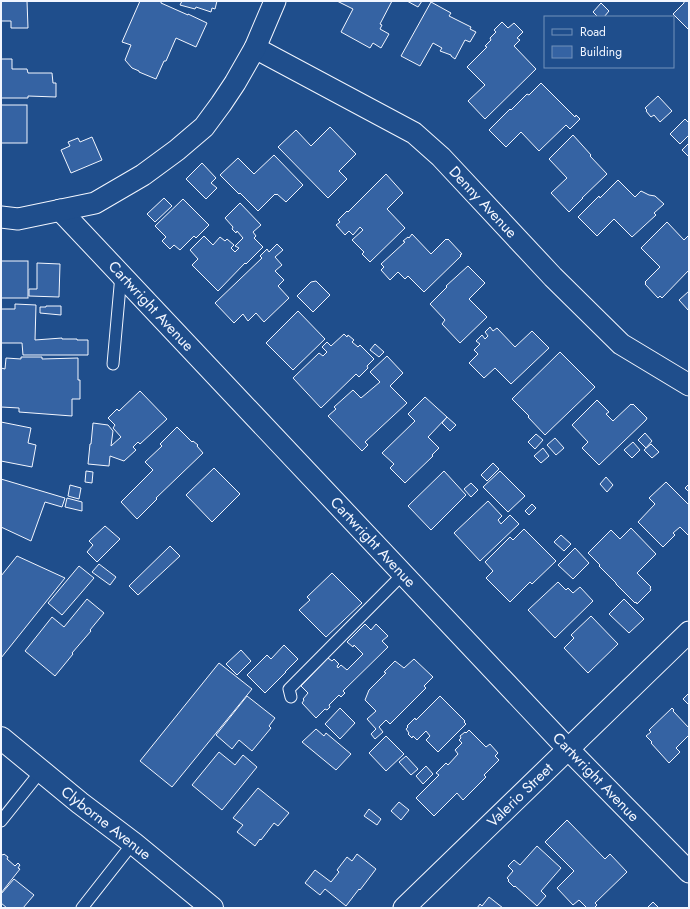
<svg xmlns="http://www.w3.org/2000/svg" width="690" height="909" viewBox="0 0 690 909" font-family="Jost,sans-serif">
<style>
.building{fill:#3563a3;stroke:#f2f6ff}
.lines{fill:none;stroke-linecap:round;stroke-linejoin:round}
.lane-casing{stroke:#f2f6ff;stroke-width:13}
.street-casing{stroke:#f2f6ff;stroke-width:23}
.primary-casing{stroke:#f2f6ff;stroke-width:24}
.lane{stroke:#1f4e8c;stroke-width:11}
.street{stroke:#1f4e8c;stroke-width:21}
.primary{stroke:#1f4e8c;stroke-width:22}
.labels{text-anchor:middle;dominant-baseline:central;stroke-width:3;stroke-linejoin:round;paint-order:stroke}
.street-label{font-size:15px;fill:#f2f6ff;stroke:#1f4e8c}
</style>
<rect width="100%" height="100%" fill="#1f4e8c"/>
<g class="building">
<polygon points="1,1 27,1 28,28 11,28 11,21 1,21"/>
<polygon points="140,1 161,1 161,3 188,15 188,14 207,23 196,47 176,38 166,61 164,61 156,79 139,72 139,71 132,68 125,60 131,45 122,42"/>
<polygon points="182,1 217,1 215,9 212,8 211,12 196,7 195,9 180,5"/>
<polygon points="337,1 392,1 380,24 382,25 380,29 389,34 381,48 373,43 370,48 341,32 353,9"/>
<polygon points="407,1 422,1 418,7"/>
<polygon points="685,1 689,1 689,30 673,14 684,3 684,2"/>
<polygon points="431,2 451,13 449,16 471,27 470,29 476,32 470,42 465,40 455,59 451,56 451,55 440,51 442,48 433,43 420,66 401,56"/>
<polygon points="601,3 609,11 604,17 598,17 593,12"/>
<polygon points="502,22 508,28 514,23 523,32 517,38 520,40 514,46 536,69 485,119 468,101 485,85 467,67 487,47 485,46 491,40 490,38 496,32 494,30"/>
<polygon points="1,59 12,59 12,69 27,69 28,73 52,73 53,83 56,83 56,97 28,96 28,98 1,98"/>
<polygon points="541,83 575,117 576,115 580,119 570,129 566,125 539,151 521,132 506,147 489,130 510,109 511,110 527,94 529,95"/>
<polygon points="658,96 672,111 660,122 654,115 651,117 646,111 647,110 645,108"/>
<rect x="1" y="105" width="26" height="38"/>
<polygon points="685,119 689,123 689,135 680,144 670,134"/>
<polygon points="330,127 356,154 339,171 347,179 328,198 278,147 296,130 311,146"/>
<polygon points="573,135 591,155 590,156 607,174 582,198 583,198 569,212 551,193 567,178 549,159"/>
<polygon points="92,137 102,160 71,173 61,150 70,146 68,142 78,138 80,142"/>
<polygon points="689,143 689,157 682,150"/>
<polygon points="274,155 303,185 286,202 277,194 276,195 275,194 258,211 240,193 239,194 220,175 238,158 254,174"/>
<polygon points="202,163 216,178 211,183 217,188 206,199 186,179"/>
<polygon points="386,174 403,193 387,209 405,228 370,262 362,254 364,252 352,240 363,230 360,227 353,235 349,231 345,235 336,225 340,222 338,220 347,211 348,212"/>
<polygon points="618,180 635,197 641,191 649,195 655,196 664,204 654,213 656,215 632,237 614,219 597,236 578,217 599,196 600,198"/>
<polygon points="164,198 172,206 155,222 147,214"/>
<polygon points="183,199 209,225 196,238 194,236 180,250 174,245 170,249 162,241 166,237 155,226"/>
<polygon points="240,203 261,225 253,232 256,236 254,238 263,247 246,264 245,263 218,291 192,265 198,259 190,250 204,236 213,245 220,237 225,241 227,239 234,245 231,248 235,252 239,248 235,246 243,238 237,231 236,233 232,229 233,227 225,218"/>
<polygon points="667,222 684,240 689,235 689,270 662,298 660,296 658,298 645,284 646,283 645,282 660,267 641,248"/>
<polygon points="412,234 431,254 446,239 447,240 448,239 462,254 460,255 461,256 424,292 408,276 405,279 398,272 390,280 381,270 384,267 381,264 405,242 403,241 408,237 409,238"/>
<polygon points="277,244 283,250 275,257 282,265 275,271 284,280 278,286 289,298 264,322 256,313 248,321 243,314 234,323 215,303 262,258 260,256 267,249 269,252"/>
<rect x="1" y="261" width="27" height="37"/>
<polygon points="37,263 60,264 59,297 29,296 29,289 37,289"/>
<polygon points="468,266 485,283 469,299 487,317 460,343 442,324 445,320 430,304 447,287 446,286"/>
<polygon points="316,281 330,295 313,312 297,296 311,282"/>
<polygon points="689,291 689,311 679,300"/>
<polygon points="15,304 36,305 35,340 62,338 62,339 77,339 77,340 88,340 88,355 23,355 22,343 1,343 1,309 15,309"/>
<polygon points="46,306 61,306 61,315 40,313 40,307 46,307"/>
<polygon points="298,311 325,339 293,370 266,343"/>
<polygon points="490,327 493,331 497,328 515,347 532,331 549,348 511,384 495,368 484,378 469,363 478,354 474,350 480,344 476,341 482,335 485,339 488,336 485,332"/>
<polygon points="344,334 347,337 348,335 354,340 352,342 358,347 360,345 374,359 367,366 368,368 359,377 356,374 321,408 293,378 319,353 323,356 327,352 322,347 327,342 331,346"/>
<polygon points="375,344 384,352 379,357 370,350"/>
<polygon points="560,352 595,387 545,435 528,417 529,416 512,399"/>
<polygon points="387,356 403,373 390,386 407,403 365,442 368,445 362,451 328,416 336,409 334,407 353,390 361,398 380,382 370,372"/>
<polygon points="21,357 42,357 42,359 78,358 78,380 80,380 80,399 72,399 72,416 19,412 19,408 1,407 1,368 5,369 6,358 21,359"/>
<polygon points="140,391 167,419 140,444 138,442 133,447 136,450 124,461 110,456 109,466 88,464 90,444 91,444 93,423 108,425 113,431 111,446 121,437 113,428 115,425 108,418 117,409 119,411"/>
<polygon points="425,397 447,417 428,437 439,448 432,455 433,456 405,483 390,468 394,464 382,453 415,421 408,414"/>
<polygon points="597,400 609,412 606,414 613,421 631,404 632,405 633,404 647,418 646,420 599,465 582,448 588,442 572,425"/>
<polygon points="447,417 456,425 450,431 442,423"/>
<polygon points="1,422 31,428 28,443 36,445 32,467 1,461"/>
<polygon points="177,427 192,442 193,441 198,445 197,446 203,453 156,498 157,499 137,519 121,502 153,470 145,462 162,446 160,444"/>
<polygon points="645,433 652,441 646,448 638,440"/>
<polygon points="536,434 543,440 535,449 528,442"/>
<polygon points="555,438 564,448 556,455 547,445"/>
<polygon points="633,442 640,450 632,458 624,450"/>
<polygon points="651,444 659,452 652,458 644,450"/>
<polygon points="543,448 549,456 541,463 534,456"/>
<polygon points="493,463 499,469 487,481 481,475"/>
<polygon points="214,468 240,494 212,522 186,495"/>
<polygon points="86,471 93,472 92,483 85,482"/>
<polygon points="444,471 466,495 431,530 408,506"/>
<polygon points="500,471 525,496 508,512 483,487"/>
<polygon points="606,477 613,485 607,492 600,484"/>
<polygon points="1,479 65,498 62,507 45,502 31,541 1,527"/>
<polygon points="666,482 689,505 689,536 680,527 673,533 675,535 663,547 638,522 655,504 649,498"/>
<polygon points="471,483 478,490 471,497 464,489"/>
<polygon points="689,484 689,492 685,488"/>
<polygon points="70,485 81,488 79,499 68,496"/>
<polygon points="67,498 82,502 82,511 65,507"/>
<polygon points="488,501 502,516 498,520 501,524 510,515 519,524 480,561 454,533"/>
<polygon points="532,504 536,508 529,515 525,511"/>
<polygon points="105,526 120,539 97,562 87,552 93,545 89,541"/>
<polygon points="631,528 656,554 637,573 651,587 650,588 651,590 637,604 636,602 635,603 616,584 616,583 599,566 600,565 588,553 611,530 620,539"/>
<polygon points="524,529 556,561 532,584 530,582 510,602 486,578 493,571 485,562 510,537 513,540"/>
<polygon points="561,535 571,544 564,551 554,542"/>
<polygon points="170,546 180,556 138,595 129,586"/>
<polygon points="575,548 589,563 573,579 558,565"/>
<polygon points="17,556 65,578 1,658 1,576"/>
<polygon points="99,564 116,577 110,585 92,572"/>
<polygon points="79,566 94,578 62,615 48,603"/>
<polygon points="332,573 362,603 326,637 299,610 310,600 307,597"/>
<polygon points="558,582 566,590 568,588 573,593 580,587 593,601 555,638 528,610"/>
<polygon points="87,599 104,613 90,630 91,631 72,653 73,654 55,676 25,651 52,617 64,627"/>
<polygon points="624,599 644,619 629,633 609,614"/>
<polygon points="591,616 618,644 588,673 564,648 574,638 571,635"/>
<polygon points="365,624 371,630 376,624 388,636 382,641 388,647 343,691 345,693 341,697 339,695 329,705 330,707 327,710 325,709 316,718 302,703 304,700 303,699 308,693 301,686 328,658 332,661 334,659 339,664 337,666 338,668 341,665 347,670 363,654 354,645 353,647 347,642"/>
<polygon points="284,645 298,659 285,672 286,672 265,693 247,675 267,655 271,659"/>
<polygon points="241,650 251,661 237,675 226,664"/>
<polygon points="414,659 433,677 424,686 426,688 390,724 386,720 379,727 383,732 375,739 371,734 376,729 367,719 376,711 365,700 369,690 386,673 384,672 395,661 404,668"/>
<polygon points="219,663 252,689 172,787 140,761"/>
<polygon points="689,693 689,705 683,699"/>
<polygon points="247,696 275,718 269,726 271,728 252,751 239,740 232,749 216,735"/>
<polygon points="440,696 465,721 464,722 466,724 438,752 426,740 430,736 426,731 417,740 413,736 412,738 408,734 409,733 406,729 408,727 407,726 415,718 416,720"/>
<polygon points="340,708 355,723 340,739 325,724"/>
<polygon points="672,708 674,710 673,711 689,728 689,735 676,748 680,752 669,763 651,743 652,742 646,736 651,732 649,730"/>
<polygon points="316,729 324,736 326,733 351,754 336,770 302,742"/>
<polygon points="469,730 486,747 490,744 498,753 495,756 499,760 484,775 486,777 463,800 457,793 434,816 416,798 439,775 436,773 446,763 448,765 458,754 455,750 462,743 459,740 461,738 460,736 465,732 466,733"/>
<polygon points="386,736 404,754 386,771 369,753"/>
<polygon points="219,752 235,765 243,755 257,767 222,810 192,785"/>
<polygon points="406,756 418,769 411,775 399,762"/>
<polygon points="426,766 433,774 423,784 416,776"/>
<polygon points="258,788 289,813 278,826 274,823 261,840 260,839 255,846 237,832 243,825 233,818"/>
<polygon points="399,802 409,810 401,820 391,811"/>
<polygon points="369,809 381,819 377,825 364,816"/>
<polygon points="567,820 605,859 610,854 627,872 595,903 597,905 594,908 587,908 579,900 573,905 557,888 574,871 545,842"/>
<polygon points="537,846 561,868 541,891 546,896 537,906 515,886 514,887 508,881 509,880 507,878 513,871 508,866 514,860 520,865"/>
<polygon points="1,854 3,855 4,854 8,857 7,859 15,866 18,863 20,865 18,868 20,869 1,893"/>
<polygon points="357,854 376,869 360,890 359,889 346,906 325,889 320,895 305,883 315,870 331,882 339,872 337,870 347,857 352,861"/>
<polygon points="14,879 34,895 23,908 7,908 1,903 1,894"/>
<polygon points="489,897 503,908 477,908 480,904 482,906"/>
<polygon points="653,902 659,908 647,908"/>
</g>
<g class="lines">
<g class="lane-casing">
<g id="lane">
<polyline points="113,364 121,275"/>
<polyline points="291,697 289,689 403,574"/>
<polyline points="1,821 41,771"/>
<polyline points="82,908 133,843"/>
</g>
</g>
<g class="street-casing">
<g id="street">
<polyline points="255,48 414,133 441,157 553,277 621,344 689,385"/>
<polyline points="60,210 568,749 689,872"/>
<polyline points="1,217 18,219 95,203 143,175 177,150 204,127 221,104 235,83 255,48 275,1"/>
<polyline points="404,908 689,632"/>
</g>
</g>
<g class="primary-casing">
<polyline id="primary" points="1,738 80,803 133,843 212,908"/>
</g>
<use href="#lane" class="lane"/>
<use href="#street" class="street"/>
<use href="#primary" class="primary"/>
</g>
<g class="labels">
<g class="street-label">
<text transform="translate(483 202) rotate(47)">Denny Avenue</text>
<text transform="translate(151 306) rotate(47)">Cartwright Avenue</text>
<text transform="translate(373 542) rotate(47)">Cartwright Avenue</text>
<text transform="translate(596 777) rotate(46)">Cartwright Avenue</text>
<text transform="translate(520 795) rotate(-44)">Valerio Street</text>
<text transform="translate(106 823) rotate(38)">Clyborne Avenue</text>
</g>
</g>
<rect width="690" height="909" fill="none" stroke="#f2f6ff" stroke-width="4"/>
<rect x="544" y="16" width="130" height="52" fill="#1f4e8c" stroke="#7391ba"/>
<rect x="552" y="29" width="20" height="6" fill="#1f4e8c" stroke="#7391ba"/>
<text x="580" y="36" font-size="12" fill="#f2f6ff">Road</text>
<rect x="552" y="46" width="20" height="12" fill="#3563a3" stroke="#7391ba"/>
<text x="580" y="56" font-size="12" fill="#f2f6ff">Building</text>
</svg>
